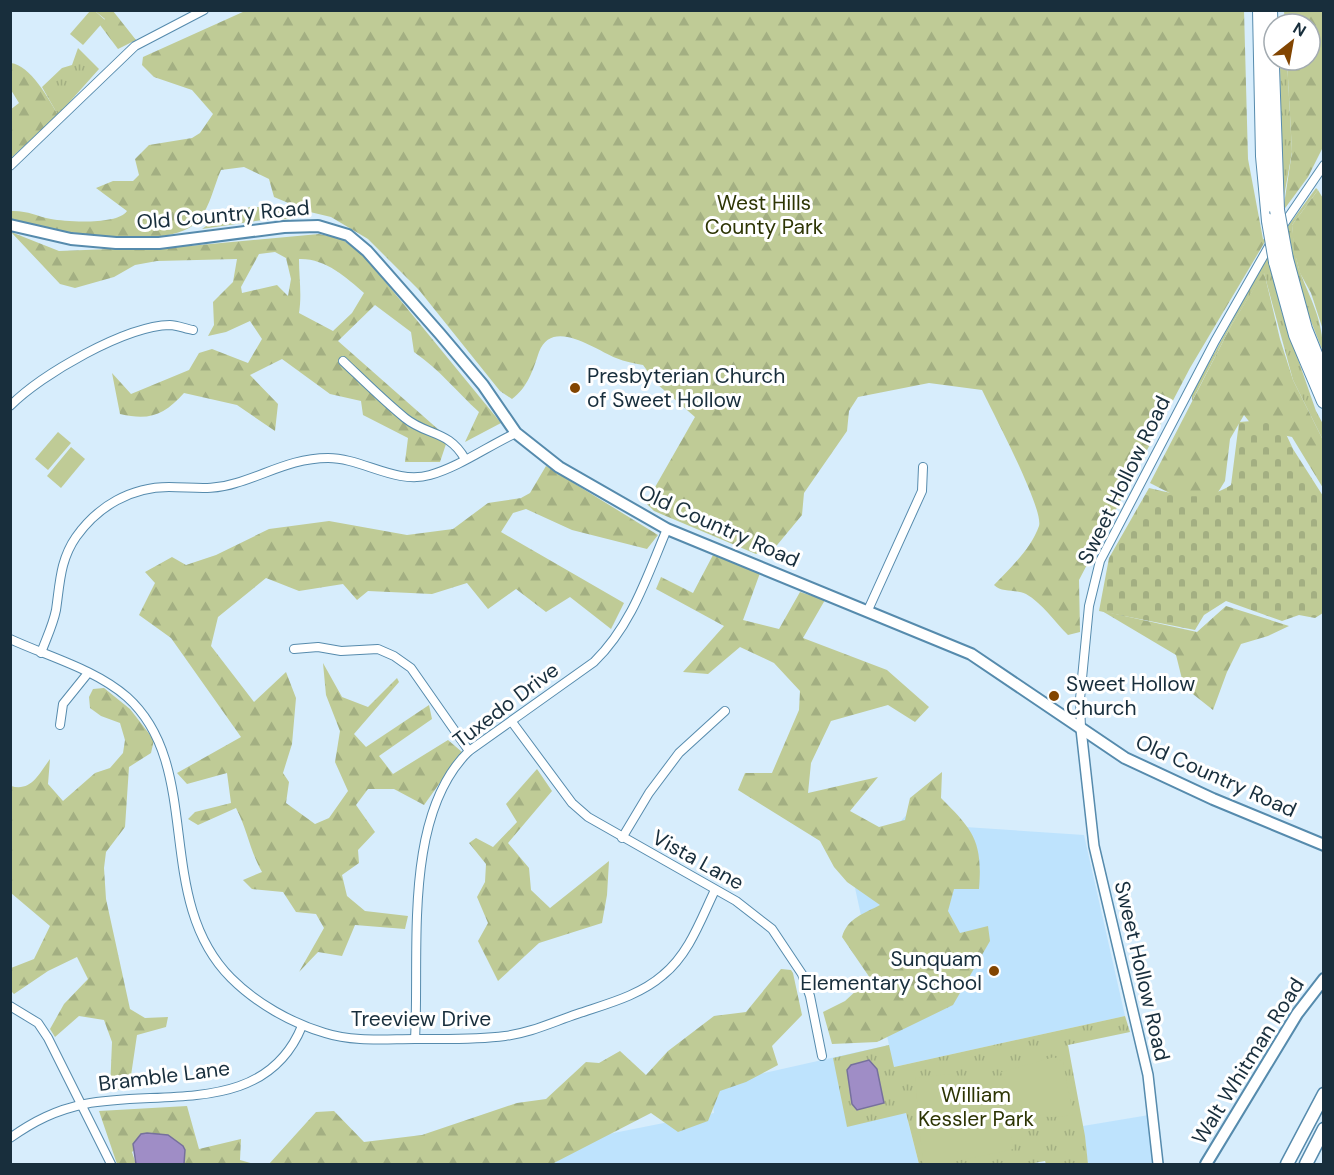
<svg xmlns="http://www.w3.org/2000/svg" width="1334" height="1175" viewBox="0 0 1334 1175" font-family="'DM Sans',sans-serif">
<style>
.built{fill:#bee3fd}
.grass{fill:url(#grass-tufts)}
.forest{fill:url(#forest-firs);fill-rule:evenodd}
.cemetery{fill:url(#cemetery-stones)}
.garden{fill:#bfcb96}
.water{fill:#9f8dc6;stroke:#76709d;stroke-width:1.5}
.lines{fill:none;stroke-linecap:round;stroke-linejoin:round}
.minor-casing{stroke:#568bad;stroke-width:10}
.tertiary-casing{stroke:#568bad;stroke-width:12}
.secondary-casing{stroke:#568bad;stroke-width:14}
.primary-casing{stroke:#568bad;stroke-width:15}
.motorway-casing{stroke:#568bad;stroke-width:16}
.minor{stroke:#fff;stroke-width:8}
.tertiary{stroke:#fff;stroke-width:9}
.secondary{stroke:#fff;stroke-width:10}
.primary{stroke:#fff;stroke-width:12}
.motorway{stroke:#fff;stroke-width:14}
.motorway-bridge-casing{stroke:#568bad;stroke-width:16;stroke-linecap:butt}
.motorway-bridge{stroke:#fff;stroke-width:14}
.poi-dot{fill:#824501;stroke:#fff;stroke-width:2}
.labels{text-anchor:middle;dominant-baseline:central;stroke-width:6;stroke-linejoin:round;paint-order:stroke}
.park-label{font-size:21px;fill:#2d3504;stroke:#fff}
.street-label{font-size:21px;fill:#182e3c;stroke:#fff}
.poi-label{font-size:21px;fill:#182e3c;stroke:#fff;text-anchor:start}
</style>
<defs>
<pattern id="grass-tufts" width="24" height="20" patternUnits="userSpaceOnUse" patternTransform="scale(1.5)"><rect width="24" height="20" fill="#bfcb96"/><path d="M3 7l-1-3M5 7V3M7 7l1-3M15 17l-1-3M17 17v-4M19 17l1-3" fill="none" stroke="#a3af82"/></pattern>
<pattern id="forest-firs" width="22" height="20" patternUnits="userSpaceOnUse" patternTransform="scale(1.5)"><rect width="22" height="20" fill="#bfcb96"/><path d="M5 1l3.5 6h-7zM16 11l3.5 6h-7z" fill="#a3af82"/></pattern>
<pattern id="cemetery-stones" width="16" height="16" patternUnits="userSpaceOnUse" patternTransform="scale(1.5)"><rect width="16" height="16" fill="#bfcb96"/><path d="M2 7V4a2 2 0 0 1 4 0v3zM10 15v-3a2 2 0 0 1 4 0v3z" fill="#a3af82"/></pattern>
</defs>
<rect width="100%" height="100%" fill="#d7edfc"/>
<g class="built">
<polygon points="911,810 920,824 1084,835 1125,1016 894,1067 919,1164 458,1164 714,1113 710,1085 889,1045 852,874"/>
<polygon points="1149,1115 1154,1164 1088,1164 1083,1126"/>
</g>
<g class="grass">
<polygon points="78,48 99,69 58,115 42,87 62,68 72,65"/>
<polygon points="1280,60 1287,60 1292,152 1282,208"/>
<path d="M1316,188l2,2 -26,35c2,16 3,32 8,47 11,29 23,47 23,80l-18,-46 -19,-77z"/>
<polygon points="1268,255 1282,313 1316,411 1323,424 1323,440 1293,380 1264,273 1232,324 1192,401 1192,394"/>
<polygon points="1125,1016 1130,1032 1068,1045 1085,1136 1088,1164 1046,1164 1045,1161 1029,1164 919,1164 906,1113 847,1127 833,1058 889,1045 894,1067"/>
</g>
<g class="forest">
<path d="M1244,10l4,149 15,80 3,1 -76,128 -111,212 1,52 -12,3c-13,-13 -26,-32 -42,-41 -10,-5 -24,-1 -32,-9 16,-17 37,-36 45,-59 5,-17 -47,-115 -57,-136l-53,-7 -71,14 -9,14 -2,20 -43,62 -2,22 -29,35 -17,4 -102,-43 -8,-8 49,-86 -38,-33 -14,-19c-9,-2 -18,-3 -27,-7 -20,-8 -64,-41 -77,-6 -6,18 -11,35 -27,47l-12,-8 -81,-101 -51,-51 -37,-22 -21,-5 -36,-15 -5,-18 -25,-12 -23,3c-8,18 -11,39 -25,53 -34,30 -143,6 -185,-1l-1,-11c17,-1 26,5 41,8 16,3 67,6 76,-8l-31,-23 17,-7h20l6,-6 -4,-16 14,-14 43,-7 8,-5 13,-19 -21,-24 -38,-13 -12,-12 1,-8 102,-46z"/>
<polygon points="95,11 113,11 136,40 118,49 100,25 105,19"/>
<polygon points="1284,11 1323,11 1322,149 1308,177 1283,211 1292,152 1287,60 1310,60 1310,24 1285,24"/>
<path d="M11,63c19,2 38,36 47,52l-47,43 -1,-48 9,-7 -8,-13z"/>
<polygon points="1318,190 1324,200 1323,330 1311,293 1300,273 1294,250 1292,225"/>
<polygon points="250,207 274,207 296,216 293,219 262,220 202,229 220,216"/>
<path d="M11,232l48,19 130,-5 130,-12 23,5 23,18 136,166 -36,19 14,-30c-23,-21 -39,-42 -65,-60l-3,-20 -36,-27 -37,36 110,97 -8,24h-35l3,-24 -45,-23 -2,-14 -31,-7 -48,-35 -32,16 28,29 -3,27 -38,-26 -53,-12c-20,22 -34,28 -64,21l-8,-41 19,21 58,-24 10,-17 13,-4 36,14 14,-24 -12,-18 -24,11 -18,4 6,-11 -1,-23 20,-20 4,-23 -80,2 -22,4 -21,12 -39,11 -15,-4zM275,252l11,6 5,21 -3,17 -11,-11 -35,8 -1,-6 18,-33zM299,259c26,-1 47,18 65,34l-12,20 -19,18 -34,-18c3,-18 0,-35 0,-54z"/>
<polygon points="1264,272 1280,339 1293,380 1323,440 1323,488 1292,437 1255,429 1244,415 1230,439 1225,481 1212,502 1189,503 1150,483 1232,324"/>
<path d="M546,466l112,69 -11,14 -75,-19 -46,-21 -13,4 -12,19 123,71 -13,26 -41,-32 -24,15 -30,-23 -28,20 -21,-26 -35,11 -64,-3 -11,9 -14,-16 -44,7 -33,-13 -48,39 -7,29 43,56 32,-30 10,26 -4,46 -9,29 6,9 -3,21 29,21 14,-6 19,-27 -13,-29 5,-31 -14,-36 -3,-32 19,34 26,10 29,-29 2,4 -45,52 12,13 63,-42 3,14 -53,37 14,18 55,-34 14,12 -38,53 -30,-16h-26l-12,16 19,27 -17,18 1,13 -17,12 5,21 18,15 43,5 -3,13 -50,-4 -13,31 -24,-4 -19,20 25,-44 -8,-14 -20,-2 -13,-20 -31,-3 -9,-9 19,-8c-12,-21 -15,-43 -26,-64l-38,17 -10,-6 7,-7 36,-9 -4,-30 -40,11 -10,-11 64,-36 -70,-99 -32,-23 16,-32 -10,-11 27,-15 14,8 30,-10 53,-26 60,-8 78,14 46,-6 35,-26 33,-5 9,-5z"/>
<path d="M713,555l47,18 -17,47 36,9 21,-37 25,8 -22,38 84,32 42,37 -14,15 -27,-17 -57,16 -20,42 -3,30 70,-16 -28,34 29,16 26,-7 5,-22 32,-26 -1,26c32,32 42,43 38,91h-25l-6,22 12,22 28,-7 2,15 -37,64 -76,37 -45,2 -9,-32 22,-11 25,-23 -28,-41c5,-19 23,-24 38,-32l-33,-23 -13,-15 -14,-26 -82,-51 7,-17h27l27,-63 1,-19 -26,-28 -34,-16 -32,27 -25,-2 41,-46 -68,-37 5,-12 32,16z"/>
<polygon points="1226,606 1289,626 1268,636 1241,644 1227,672 1213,710 1184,687 1176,655 1102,611 1197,632"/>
<path d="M104,688l26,21 24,31 -3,13 -22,14 -4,60 -19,25 -2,16 2,31 24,110 15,9 23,-1 -2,10 -29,8 -8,54 -19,1 2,-48 -8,-22 -25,-4 -24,21 -5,-8 14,-25 24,-25 -11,-22 -29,14 -34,23 -3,-3v-23l23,-9 16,-33 -39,-33v-107c20,6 28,-12 39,-27l-2,25 15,17 32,-28 15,-5 13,-15 2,-13 -5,-17 -19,-7 -11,-8 -1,-11 4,-8z"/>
<polygon points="537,769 552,791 508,843 529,868 531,890 550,908 609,861 607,895 602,923 539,943 498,981 478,941 488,923 477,897 485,882 486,864 469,843 476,838 493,847 517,822 506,804"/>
<polygon points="781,969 791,970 793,973 802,1015 772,1046 778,1065 746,1082 720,1091 708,1121 678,1132 651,1113 552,1164 269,1164 316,1112 334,1111 364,1142 422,1135 517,1103 546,1099 586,1062 599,1063 620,1051 646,1075 668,1051 714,1016 746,1012"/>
<path d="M187,1106l12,43 42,-10 -1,21 14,4h-70l1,-14c-25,-23 -28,-19 -53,2l4,12h-19l-18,-53z"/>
</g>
<path class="cemetery" d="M1279,419l14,30 30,47v117l-8,5 -16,-3 -17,6 -56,-20 -22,14 -9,15 -96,-19 10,-53 40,-70c32,7 52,16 82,-3l8,-63z"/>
<g class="garden">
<polygon points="90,11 95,11 105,20 83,45 70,34"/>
<polygon points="58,432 71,443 48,470 35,459"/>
<polygon points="71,447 85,459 61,488 47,476"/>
<path d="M1054,1057l9,5 10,53c-42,7 -58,-4 -72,-43z"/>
<polygon points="949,1074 985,1085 1005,1112 1014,1149 942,1164 923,1164 915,1078"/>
</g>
<g class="water">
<polygon points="869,1060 877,1069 884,1103 857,1110 852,1104 847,1070 851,1065"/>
<polygon points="147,1133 168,1135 183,1146 185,1150 184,1164 136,1164 133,1144 141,1134"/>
</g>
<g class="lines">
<g class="minor-casing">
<g id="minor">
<polyline points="10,166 135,46 204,10"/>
<polyline points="1281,228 1324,165"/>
<path d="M343,361c20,19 41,40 62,57 22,18 44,12 60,41"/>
<path d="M10,406c32,-32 115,-80 160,-81 7,0 16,4 23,5"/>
<polyline points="868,610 922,491 923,467"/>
<path d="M10,639c39,18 85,30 117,58 78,70 25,202 104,281 25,25 60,45 94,55 28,9 60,6 90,6 30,0 60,1 90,-3 25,-3 48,-14 72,-22 29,-10 62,-18 86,-39 26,-21 38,-56 52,-85"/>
<polyline points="294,649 318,647 341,651 378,649 394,656 411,668 469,751"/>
<path d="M41,653c5,-14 12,-28 15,-43 4,-27 4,-50 20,-73 22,-31 55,-50 93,-50 24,0 43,4 67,-4 31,-9 57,-25 92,-25 34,0 68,27 102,17 29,-8 58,-29 86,-42"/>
<polyline points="512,722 572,803 588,817 736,901 772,929 802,974 810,996 822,1056"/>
<polyline points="60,725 63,704 88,673"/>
<polyline points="1081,729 1080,699 1089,606 1100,561 1215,341 1272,241"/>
<polyline points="622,838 649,793 679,753 725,711"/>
<polyline points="10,1006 38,1023 48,1038 111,1164"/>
<path d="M415,1039c5,-87 -13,-223 54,-288l125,-89c38,-37 53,-86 73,-133"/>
<path d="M10,1138c24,-17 46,-28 75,-34 77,-15 180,13 217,-78"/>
</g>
</g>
<g class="tertiary-casing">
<polyline id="tertiary" points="1081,729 1094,846 1148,1075 1158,1164"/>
</g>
<g class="secondary-casing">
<g id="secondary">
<polyline points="10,225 71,239 116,243 159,243 284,227 318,226 348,235 367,251 440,334 483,385 516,433 559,467 667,529 971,654 1125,758 1213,799 1324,845"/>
<polyline points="1206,1164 1297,1014 1324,979"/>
</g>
</g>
<g class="primary-casing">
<g id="primary">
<polyline points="1287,1164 1324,1094"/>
<polyline points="1306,1164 1324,1129"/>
</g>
</g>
<g class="motorway-casing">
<g id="motorway">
<polyline points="1260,10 1263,156 1269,221"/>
<polyline points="1270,10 1277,210"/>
<polyline points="1286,259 1305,329 1324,376"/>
<polyline points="1276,262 1296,335 1324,401"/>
</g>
</g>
<use href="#minor" class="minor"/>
<use href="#tertiary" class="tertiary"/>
<use href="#secondary" class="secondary"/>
<use href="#primary" class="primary"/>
<use href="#motorway" class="motorway"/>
<g class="motorway-bridge-casing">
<g id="motorway-bridge">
<polyline points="1277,210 1286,259"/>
<polyline points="1269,221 1276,262"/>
</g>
</g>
<use href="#motorway-bridge" class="motorway-bridge"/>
</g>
<g class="poi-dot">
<circle cx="575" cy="388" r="6"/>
<circle cx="1054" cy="696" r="6"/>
<circle cx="994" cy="971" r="6"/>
</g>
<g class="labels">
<g class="park-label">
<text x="764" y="203">West Hills<tspan x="764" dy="24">County Park</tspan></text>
<text x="976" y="1095">William<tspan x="976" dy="24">Kessler Park</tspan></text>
</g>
<g class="street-label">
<text transform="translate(223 215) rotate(-5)">Old Country Road</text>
<text transform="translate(1124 480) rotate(-64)">Sweet Hollow Road</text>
<text transform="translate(719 526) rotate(24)">Old Country Road</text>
<text transform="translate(506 705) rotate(-37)">Tuxedo Drive</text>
<text transform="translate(1216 776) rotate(24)">Old Country Road</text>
<text transform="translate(698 860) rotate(29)">Vista Lane</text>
<text transform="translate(1142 971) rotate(77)">Sweet Hollow Road</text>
<text x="421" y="1019">Treeview Drive</text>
<text transform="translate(1248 1061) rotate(-58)">Walt Whitman Road</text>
<text transform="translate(164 1076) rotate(-7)">Bramble Lane</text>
</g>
<g class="poi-label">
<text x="587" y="376">Presbyterian Church<tspan x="587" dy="24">of Sweet Hollow</tspan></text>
<text x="1066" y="684">Sweet Hollow<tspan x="1066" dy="24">Church</tspan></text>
<text x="982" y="959" text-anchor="end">Sunquam<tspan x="982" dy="24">Elementary School</tspan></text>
</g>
</g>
<rect width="1334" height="1175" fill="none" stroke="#182e3c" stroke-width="24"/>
<g transform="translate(1292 42) rotate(31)"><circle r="28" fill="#ffffff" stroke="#a3abb1" stroke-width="1.5"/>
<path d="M0-4.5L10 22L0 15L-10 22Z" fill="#824501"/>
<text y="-9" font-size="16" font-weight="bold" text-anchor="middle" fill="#182e3c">N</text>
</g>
</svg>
